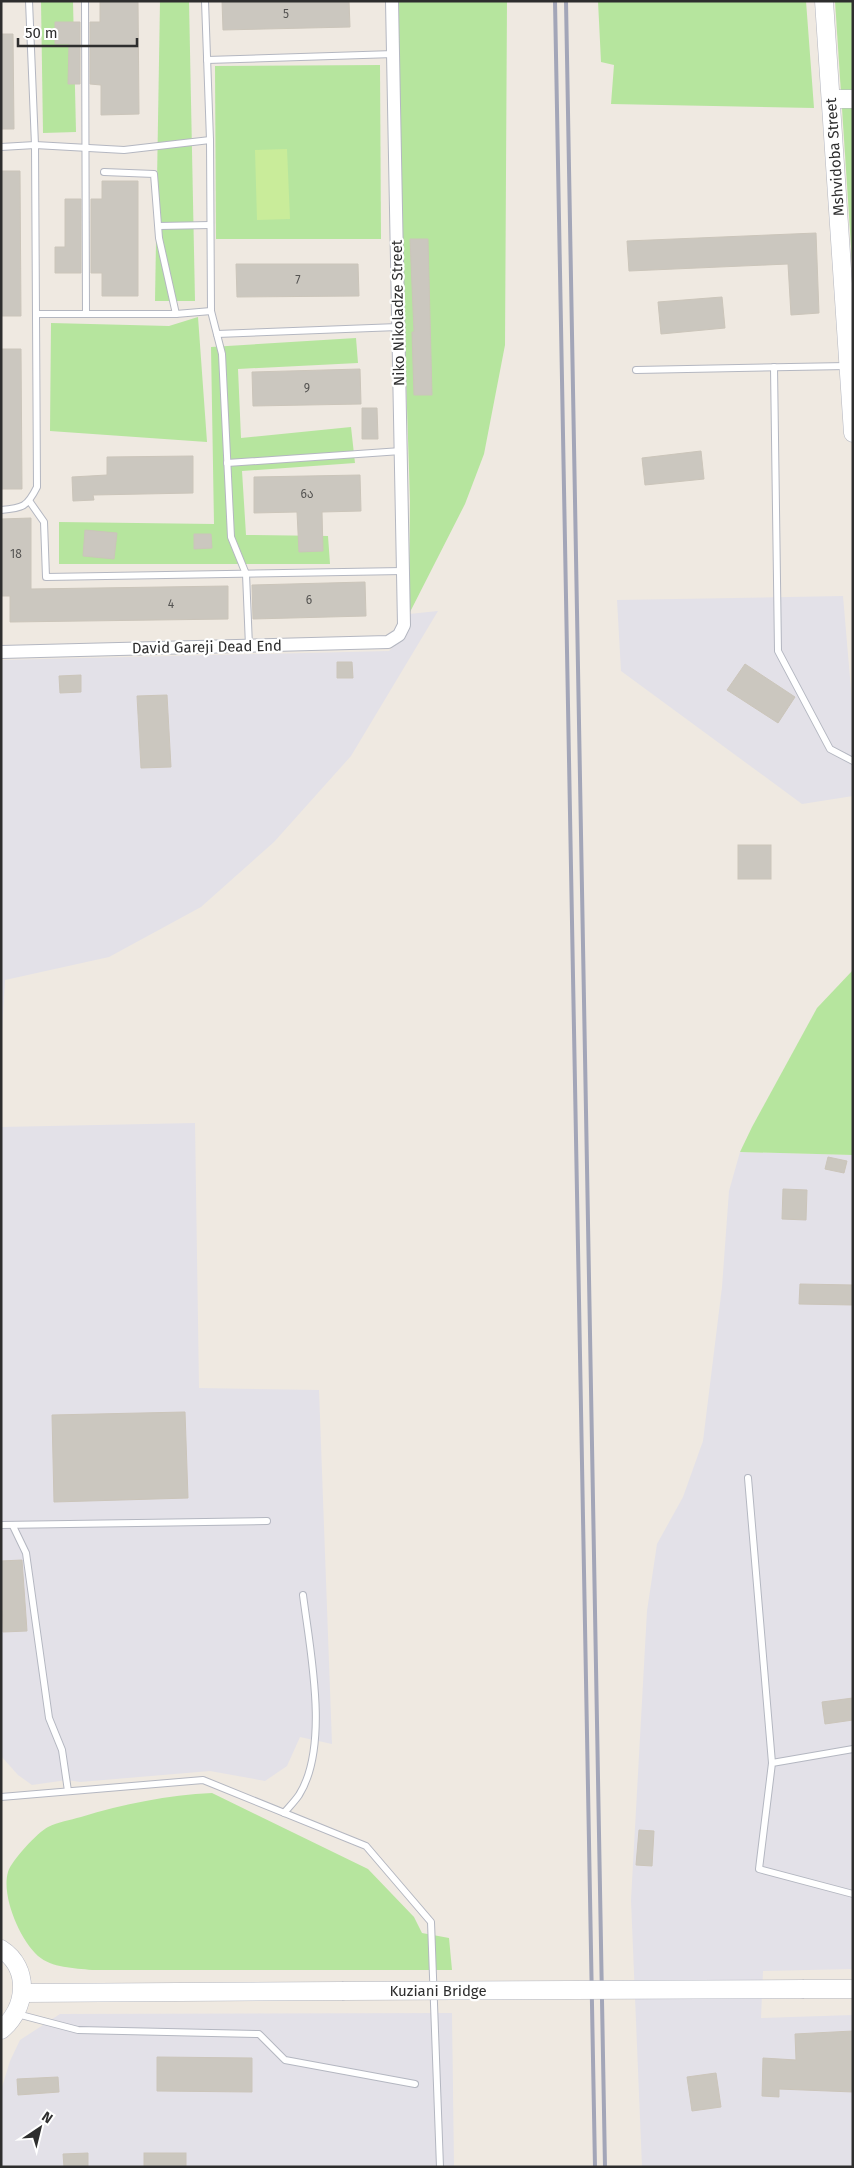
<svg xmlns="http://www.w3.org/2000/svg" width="854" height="2168" viewBox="0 0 854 2168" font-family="'Fira Sans','Noto Sans Georgian',sans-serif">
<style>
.industrial{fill:#e3e1e8}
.green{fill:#b6e59e}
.pitch{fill:#c9ec9a}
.building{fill:#cbc7bf;stroke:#cbc5ba}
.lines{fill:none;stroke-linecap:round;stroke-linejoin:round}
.lane-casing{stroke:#b4b7c1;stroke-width:8}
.street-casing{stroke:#b4b7c1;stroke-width:14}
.secondary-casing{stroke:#b4b7c1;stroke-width:19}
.lane{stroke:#fff;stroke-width:6}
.street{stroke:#fff;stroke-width:12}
.secondary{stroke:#fff;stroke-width:18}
.rail{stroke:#a3a6b8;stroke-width:4}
.secondary-bridge-casing{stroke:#b4b7c1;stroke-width:19;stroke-linecap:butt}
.secondary-bridge{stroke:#fff;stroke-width:18}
.labels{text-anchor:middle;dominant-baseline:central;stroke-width:4.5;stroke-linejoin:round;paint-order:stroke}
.number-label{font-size:12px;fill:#555452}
.street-label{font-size:15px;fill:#2e2e2e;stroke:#fff}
</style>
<rect width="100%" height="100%" fill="#efe9e1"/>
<g class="industrial">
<polygon points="843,596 853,713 853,796 802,804 621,671 617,600"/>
<polygon points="438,611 351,756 274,842 201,907 109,957 5,980 1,1048 1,660 389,651 408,632 409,614"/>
<polygon points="195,1123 199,1388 319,1390 332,1744 300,1737 287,1766 265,1781 210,1771 80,1782 67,1780 32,1785 18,1775 1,1756 1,1127"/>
<polygon points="740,1152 853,1155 853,1969 763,1971 761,2018 853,2015 853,2167 642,2167 631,1900 647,1611 657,1544 683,1497 703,1441 722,1287 729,1191"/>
<polygon points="452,2013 454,2167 2,2167 2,2087 10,2061 20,2040 60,2014"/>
</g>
<g class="green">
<polygon points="41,1 73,1 76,132 43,133"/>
<polygon points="160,1 189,1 195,301 155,301"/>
<polygon points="394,1 507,1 505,345 484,454 465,504 409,614 410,501"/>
<polygon points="598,1 806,1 814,108 611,104 614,65 601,62"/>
<polygon points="835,1 853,1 853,277"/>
<polygon points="380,65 381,239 216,239 215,66"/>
<polygon points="198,317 207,442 50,431 51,323 169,326"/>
<polygon points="356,338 358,363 238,369 241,438 351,427 355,463 242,471 246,535 328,536 330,564 59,564 59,522 214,524 211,347"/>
<polygon points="853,970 853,1155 740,1152 752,1127 817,1008"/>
<path d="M212,1793l156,76 46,48 8,16 27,5 3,32h-360c-18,-2 -40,-2 -54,-14 -18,-16 -37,-60 -30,-84 3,-11 30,-40 40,-45 10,-5 22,-7 33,-10 42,-13 87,-22 131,-24z"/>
</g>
<polygon class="pitch" points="287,149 290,219 257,220 255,150"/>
<g class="building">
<polygon points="100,1 138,1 139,114 101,115 101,85 90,84 90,22 100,22"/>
<polygon points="222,1 349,1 350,27 223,30"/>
<polygon points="55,22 80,22 80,84 68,84 69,44 55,44"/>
<polygon points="1,34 13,34 14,129 1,129"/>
<polygon points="1,171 20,171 21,316 1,316"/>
<polygon points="102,181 138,181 138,296 102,296 102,273 91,273 91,199 102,199"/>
<polygon points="65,199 81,199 81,273 55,273 55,247 65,247"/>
<polygon points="816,233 819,313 791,315 788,264 629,271 627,241"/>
<polygon points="410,239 428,239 432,395 414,395 412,332 414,332"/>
<polygon points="236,264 358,264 359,296 237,297"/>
<polygon points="722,297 725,328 661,334 658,302"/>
<polygon points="1,349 21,349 22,489 1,489"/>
<polygon points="360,369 361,404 253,406 252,372"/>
<polygon points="362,408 377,408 378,439 362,439"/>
<polygon points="701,451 704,479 645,485 642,458"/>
<polygon points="193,456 193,493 93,495 94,500 73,501 72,477 107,475 107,457"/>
<polygon points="360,475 361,511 322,512 323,551 299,552 297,512 254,513 254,477"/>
<polygon points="31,518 31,589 228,586 228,619 10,622 10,596 1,596 1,519"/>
<polygon points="85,530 117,533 114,559 83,556"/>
<polygon points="194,534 211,534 212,548 194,549"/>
<polygon points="365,582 366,616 253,619 252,585"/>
<polygon points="337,662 352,662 353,678 337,678"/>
<polygon points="745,664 795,697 778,723 727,690"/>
<polygon points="81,675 81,692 60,693 59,676"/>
<polygon points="167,695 171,767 141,768 137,696"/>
<rect x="738" y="845" width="33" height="34"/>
<polygon points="828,1157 847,1161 844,1173 825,1169"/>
<polygon points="783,1189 807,1190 806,1220 782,1219"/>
<polygon points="800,1284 853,1285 853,1305 799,1304"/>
<polygon points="185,1412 188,1498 54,1502 52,1415"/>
<polygon points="22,1560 27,1631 3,1632 1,1561"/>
<polygon points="853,1698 853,1720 825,1724 822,1702"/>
<polygon points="639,1830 654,1831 652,1866 636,1865"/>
<polygon points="853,2031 853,2092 779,2089 779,2097 762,2096 763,2058 796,2060 795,2034"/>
<polygon points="157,2057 252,2058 252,2092 157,2091"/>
<polygon points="716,2073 721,2107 692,2111 687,2077"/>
<polygon points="58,2077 59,2092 18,2095 17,2079"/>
<polygon points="88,2153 88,2167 64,2167 63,2154"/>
<rect x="144" y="2153" width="42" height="14"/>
</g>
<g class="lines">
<g class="lane-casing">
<g id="lane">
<polyline points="85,1 86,314"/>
<polyline points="205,1 210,140 211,311 222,354 231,537 246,574 249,646"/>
<polyline points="207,60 394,54"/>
<polyline points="1,147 35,145 124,150 210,140"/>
<polyline points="104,172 154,174 159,238 176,314"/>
<polyline points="159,226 210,225"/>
<polyline points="36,314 176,314 211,311"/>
<polyline points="217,334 398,327"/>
<polyline points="774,367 778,651 830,749 853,761"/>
<polyline points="636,370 847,366"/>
<polyline points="227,463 401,451"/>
<polyline points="30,502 44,522 46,577 403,571"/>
<path d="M1,510c22,-2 26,-3 36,-23l-2,-342 -6,-144"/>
<polyline points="748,1478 772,1763"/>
<polyline points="1,1525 267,1521"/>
<polyline points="13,1526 26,1553 49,1718 62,1750 68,1791"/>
<polyline points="853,1749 772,1763 759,1869 853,1894"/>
<polyline points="1,1797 203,1780 366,1846 431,1922 440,2167"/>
<path d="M284,1813c5,-6 11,-12 15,-18 31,-49 11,-145 4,-200"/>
<polyline points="17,2014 78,2030 259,2034 285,2060 415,2084"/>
</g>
</g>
<g class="street-casing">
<polyline id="street" points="1,652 388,642 399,635 404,625 392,1"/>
</g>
<g class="secondary-casing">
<g id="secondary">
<polyline points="824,1 853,433"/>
<polyline points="831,99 853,99"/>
<path d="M1,1949c30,19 26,60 0,81"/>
<polyline points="804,1989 853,1989"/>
<polyline points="23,1993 342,1991"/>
</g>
</g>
<use href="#lane" class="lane"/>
<use href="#street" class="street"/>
<use href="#secondary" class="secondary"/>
<g class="rail">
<polyline points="555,1 595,2167"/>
<polyline points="566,1 605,2167"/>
</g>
<g class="secondary-bridge-casing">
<polyline id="secondary-bridge" points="342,1991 804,1989"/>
</g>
<use href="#secondary-bridge" class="secondary-bridge"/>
</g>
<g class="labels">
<g class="number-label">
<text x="286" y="14">5</text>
<text x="298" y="280">7</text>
<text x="307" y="388">9</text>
<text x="307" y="494">6ა</text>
<text x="16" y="554">18</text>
<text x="309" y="600">6</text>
<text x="171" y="604">4</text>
</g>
<g class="street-label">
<text transform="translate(835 157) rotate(-94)">Mshvidoba Street</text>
<text transform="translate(398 313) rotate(-91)">Niko Nikoladze Street</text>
<text transform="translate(207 647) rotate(-1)">David Gareji Dead End</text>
<text x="438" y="1991">Kuziani Bridge</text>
</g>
</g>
<rect width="854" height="2168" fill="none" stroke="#2e2e2e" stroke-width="5"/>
<g transform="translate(40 2128) rotate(35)" stroke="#ffffff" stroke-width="4" paint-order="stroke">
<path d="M0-4L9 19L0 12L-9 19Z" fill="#2e2e2e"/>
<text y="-8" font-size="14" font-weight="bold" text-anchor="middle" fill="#2e2e2e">N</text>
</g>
<path d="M18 38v8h119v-8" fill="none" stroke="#2e2e2e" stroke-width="2.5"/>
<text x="25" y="38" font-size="15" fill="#2e2e2e" stroke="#ffffff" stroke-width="4" paint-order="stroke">50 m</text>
</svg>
